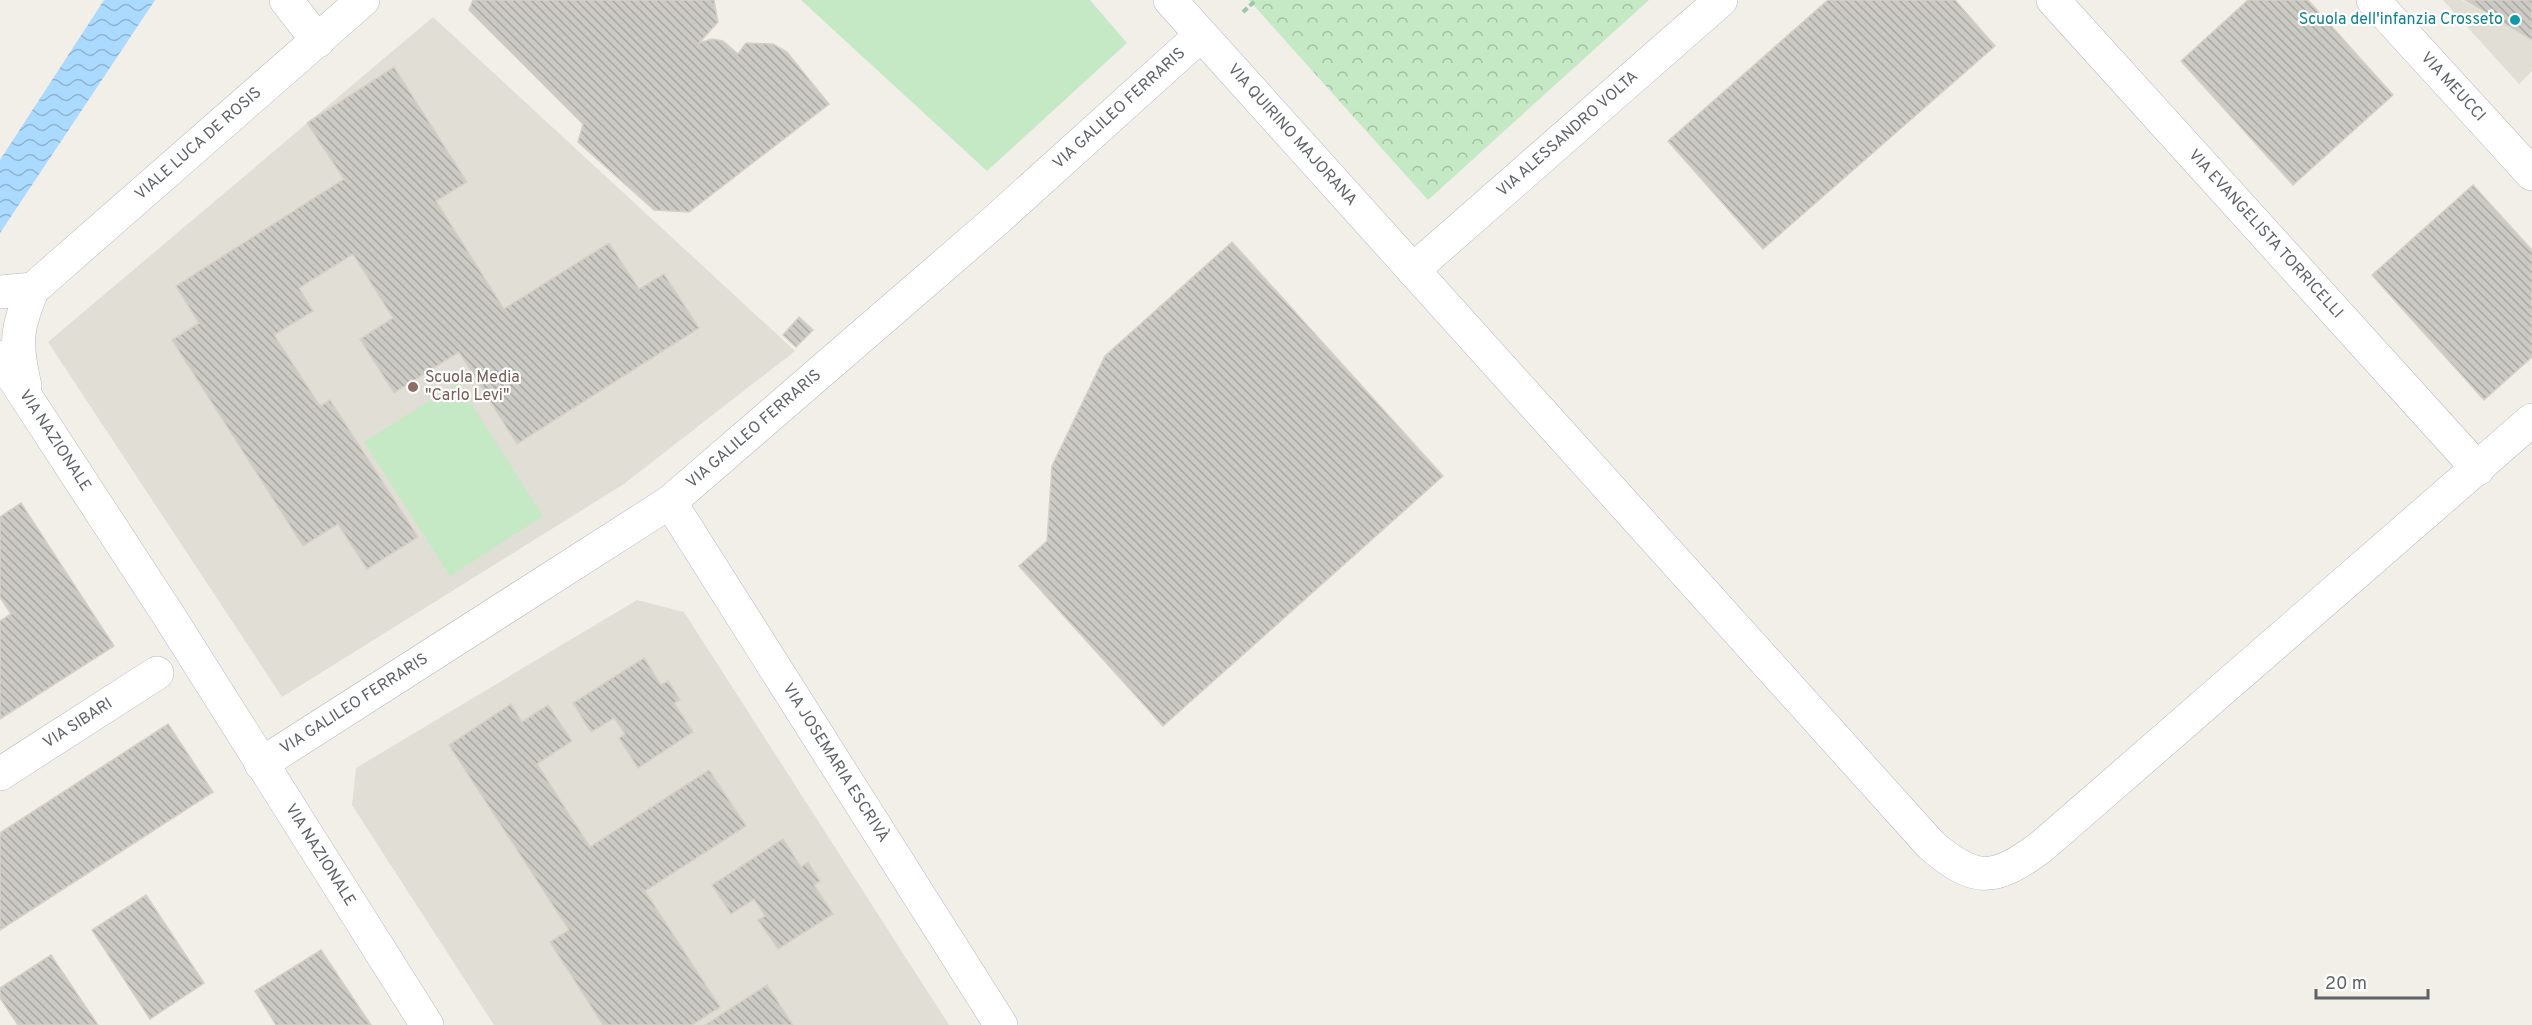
<svg xmlns="http://www.w3.org/2000/svg" width="2532" height="1025" viewBox="0 0 2532 1025" font-family="Overpass,sans-serif">
<style>
.education{fill:#e1ded6}
.grass{fill:#c5e8c5}
.park{fill:url(#park-crowns)}
.water{fill:url(#water-waves)}
.building{fill:url(#building-back-hatch);stroke:#d6d1c6;stroke-width:1.5}
.lines{fill:none;stroke-linecap:round;stroke-linejoin:round}
.street-casing{stroke:#b5b8bc;stroke-width:34}
.secondary-casing{stroke:#b6babf;stroke-width:34}
.path{stroke:#9cc7a9;stroke-width:4;stroke-dasharray:6 3;stroke-linecap:butt}
.street{stroke:#fff;stroke-width:33}
.secondary{stroke:#fff;stroke-width:33}
.culture-dot{fill:#0f9aa8;stroke:#fff;stroke-width:2}
.education-dot{fill:#8d6e63;stroke:#fff;stroke-width:2}
.labels{text-anchor:middle;dominant-baseline:central;stroke-width:4.5;stroke-linejoin:round;paint-order:stroke}
.culture-label{font-size:16px;fill:#0d838f;stroke:#fff;text-anchor:end}
.street-label{font-size:16px;fill:#5f6368;stroke:#fff}
.education-label{font-size:16px;fill:#785e54;stroke:#fff;text-anchor:start}
</style>
<defs>
<pattern id="park-crowns" width="20" height="18" patternUnits="userSpaceOnUse" patternTransform="scale(1.5)"><rect width="20" height="18" fill="#c5e8c5"/><path d="M2 6a3 3 0 1 1 6 0M12 15a3 3 0 1 1 6 0" fill="none" stroke="#a3c0a4"/></pattern>
<pattern id="water-waves" width="16" height="10" patternUnits="userSpaceOnUse" patternTransform="scale(1.5)"><rect width="16" height="10" fill="#aadaff"/><path d="M0 5q4-4 8 0t8 0" fill="none" stroke="#8eb4d2"/></pattern>
<pattern id="building-back-hatch" width="6" height="6" patternUnits="userSpaceOnUse" patternTransform="scale(1.5)"><rect width="6" height="6" fill="#cccac5"/><path d="M-1 5l2 2M0 0l6 6M5-1l2 2" fill="none" stroke="#a9a8a4"/></pattern>
</defs>
<rect width="100%" height="100%" fill="#f1efe8"/>
<g class="education">
<polygon points="2443,0 2462,0 2532,40 2532,71 2519,84"/>
<polygon points="433,17 795,351 624,484 282,697 48,342"/>
<polygon points="637,600 684,612 949,1025 494,1025 352,805 356,768"/>
</g>
<g class="grass">
<polygon points="801,0 1090,0 1127,43 987,171"/>
<polygon points="458,383 543,516 450,576 364,442"/>
</g>
<polygon class="park" points="1249,0 1649,0 1428,200"/>
<polygon class="water" points="104,0 155,0 0,233 0,160"/>
<g class="building">
<polygon points="473,0 714,0 718,22 699,43 712,39 723,41 738,54 746,43 773,44 787,52 829,104 689,212 654,210 578,142 583,124 469,10"/>
<polygon points="1828,0 1955,0 1995,46 1763,249 1668,141"/>
<polygon points="2248,0 2308,0 2393,95 2293,185 2181,61"/>
<polygon points="2465,0 2532,0 2532,40"/>
<polygon points="394,67 467,182 436,201 504,309 609,243 639,289 664,274 699,328 517,444 459,352 394,393 360,339 393,318 353,254 299,288 313,311 274,335 320,406 330,400 418,537 367,569 338,524 303,546 172,340 199,323 176,286 344,179 307,123"/>
<polygon points="2473,185 2532,250 2532,357 2484,400 2372,275"/>
<polygon points="1232,242 1443,476 1163,726 1019,566 1047,541 1052,466 1105,356"/>
<polygon points="799,317 813,330 796,347 783,335"/>
<polygon points="21,503 114,646 0,719 0,621 11,614 0,597 0,517"/>
<polygon points="644,658 661,685 668,681 680,700 674,703 693,732 638,768 619,738 625,734 614,718 591,732 573,703"/>
<polygon points="511,704 522,722 548,705 572,741 537,764 590,847 709,770 746,826 645,891 720,1007 692,1025 603,1025 550,942 569,930 449,745"/>
<polygon points="168,724 213,792 0,930 0,833"/>
<polygon points="783,839 801,867 808,862 820,881 814,885 833,914 778,949 758,920 765,916 754,899 731,914 712,885"/>
<polygon points="146,895 204,983 150,1019 92,930"/>
<polygon points="321,950 371,1025 276,1025 255,991"/>
<polygon points="51,955 98,1025 18,1025 0,998 0,988"/>
<polygon points="767,985 793,1025 705,1025"/>
</g>
<g class="lines">
<g class="street-casing">
<g id="street">
<polyline points="286,0 318,41"/>
<path id="s1" d="M1170,0l761,845c45,39 64,36 110,2l491,-427"/>
<path id="s2" d="M2053,0l425,469"/>
<path id="s3" d="M2373,0l159,174"/>
<path id="s4" d="M1413,270l308,-270"/>
<path id="s5" d="M670,502l331,523"/>
<path id="s6" d="M261,764l409,-262 324,-280 207,-187"/>
</g>
</g>
<g class="secondary-casing">
<g id="secondary">
<polyline points="0,292 33,289"/>
<path id="s7" d="M0,357l169,259 258,409"/>
<path id="s8" d="M25,386c-10,-42 -9,-58 8,-97l330,-289"/>
<path id="s9" d="M0,774l157,-101"/>
</g>
</g>
<polyline class="path" points="1243,12 1256,0"/>
<use href="#street" class="street"/>
<use href="#secondary" class="secondary"/>
</g>
<circle class="culture-dot" cx="2515" cy="20" r="6"/>
<circle class="education-dot" cx="413" cy="387" r="6"/>
<g class="labels">
<g class="culture-label">
<text x="2503" y="20">Scuola dell'infanzia Crosseto</text>
</g>
<g class="street-label">
<text stroke="none"><textPath href="#s3" startOffset="118">VIA MEUCCI</textPath></text>
<text stroke="none"><textPath href="#s6" startOffset="1083">VIA GALILEO FERRARIS</textPath></text>
<text stroke="none"><textPath href="#s1" startOffset="182">VIA QUIRINO MAJORANA</textPath></text>
<text stroke="none"><textPath href="#s4" startOffset="206">VIA ALESSANDRO VOLTA</textPath></text>
<text stroke="none"><textPath href="#s8" startOffset="320">VIALE LUCA DE ROSIS</textPath></text>
<text stroke="none"><textPath href="#s2" startOffset="316">VIA EVANGELISTA TORRICELLI</textPath></text>
<text stroke="none"><textPath href="#s6" startOffset="597">VIA GALILEO FERRARIS</textPath></text>
<text stroke="none"><textPath href="#s7" startOffset="100">VIA NAZIONALE</textPath></text>
<text stroke="none"><textPath href="#s6" startOffset="111">VIA GALILEO FERRARIS</textPath></text>
<text stroke="none"><textPath href="#s9" startOffset="93">VIA SIBARI</textPath></text>
<text stroke="none"><textPath href="#s5" startOffset="309">VIA JOSEMARIA ESCRIVÀ</textPath></text>
<text stroke="none"><textPath href="#s7" startOffset="592">VIA NAZIONALE</textPath></text>
</g>
<g class="education-label">
<text x="425" y="378">Scuola Media<tspan x="425" dy="18">"Carlo Levi"</tspan></text>
</g>
</g>
<path d="M2316 989v9h112v-9" fill="none" stroke="#5f6368" stroke-width="3"/>
<text x="2325" y="989" font-size="18" fill="#5f6368" stroke="#ffffff" stroke-width="4.5" paint-order="stroke">20 m</text>
</svg>
